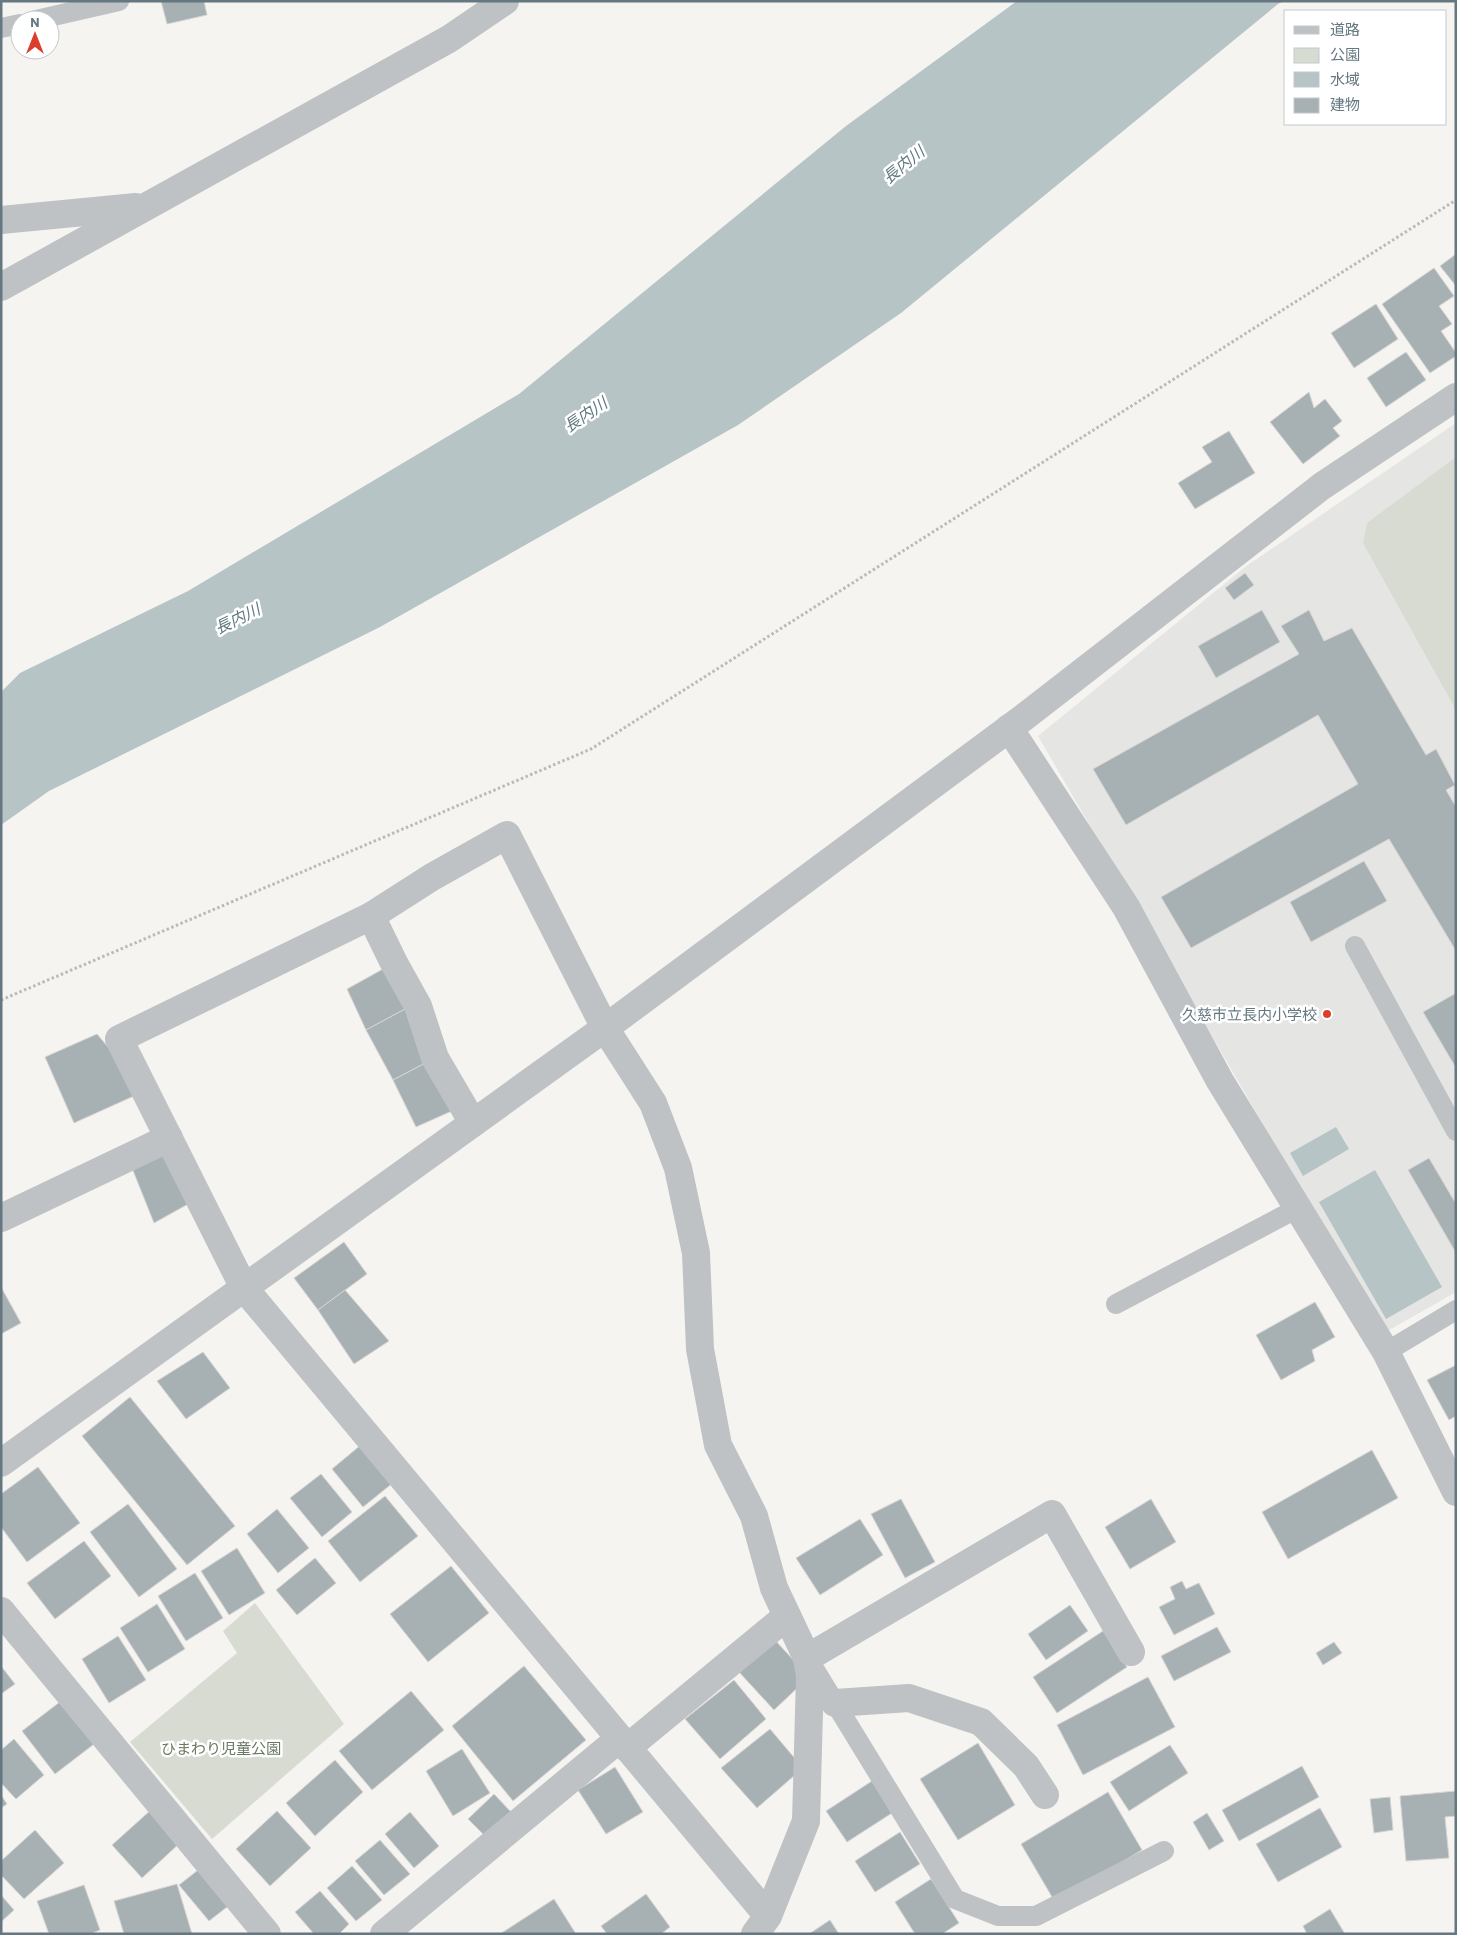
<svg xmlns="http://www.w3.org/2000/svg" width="1457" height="1935" viewBox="0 0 1457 1935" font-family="Barlow,'Noto Sans JP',sans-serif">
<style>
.built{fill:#e5e6e4}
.green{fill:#d7dbd2}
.water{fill:#b6c4c6}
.building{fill:#a7b0b3;stroke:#d6d5d4}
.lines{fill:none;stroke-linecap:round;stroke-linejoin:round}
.path{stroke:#b8bbbd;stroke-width:3;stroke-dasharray:2.5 2.5;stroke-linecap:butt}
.lane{stroke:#bec2c5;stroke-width:20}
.street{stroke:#bec2c5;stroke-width:28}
.poi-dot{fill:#d93f2c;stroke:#fff;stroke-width:2}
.labels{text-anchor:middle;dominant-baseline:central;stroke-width:5;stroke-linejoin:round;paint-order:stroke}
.poi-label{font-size:15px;fill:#657780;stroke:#fff;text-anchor:end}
.park-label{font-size:15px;fill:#6a7863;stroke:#fff}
.water-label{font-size:16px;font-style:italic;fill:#61797e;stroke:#fff}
</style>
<rect width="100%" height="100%" fill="#f5f4f1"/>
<polygon class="built" points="1456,423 1456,1292 1384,1333 1038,736 1245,567"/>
<g class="green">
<polygon points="1456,457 1456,710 1363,543 1367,523"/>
<polygon points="255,1603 344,1724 212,1839 130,1742 237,1653 223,1631"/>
</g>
<g class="water">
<polygon points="1017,1 1284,1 1278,4 901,313 738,425 380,627 49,791 1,825 1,692 20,673 188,591 519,394 846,126"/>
<polygon points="1336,1127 1349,1149 1303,1176 1290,1153"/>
<polygon points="1375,1170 1442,1287 1386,1319 1319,1202"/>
</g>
<g class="building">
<polygon points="161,1 204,1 207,15 167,24"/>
<polygon points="1456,254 1456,286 1440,266"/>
<polygon points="1434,268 1454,296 1439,306 1452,324 1441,331 1456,353 1456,356 1430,373 1382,304"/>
<polygon points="1376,304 1398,339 1354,368 1331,333"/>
<polygon points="1406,352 1426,380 1386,407 1367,378"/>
<polygon points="1309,392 1314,408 1325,399 1342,421 1333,428 1340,436 1303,464 1270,422"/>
<polygon points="1229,431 1255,473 1195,509 1178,483 1212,462 1202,447"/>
<polygon points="1245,573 1254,585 1234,600 1225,588"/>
<polygon points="1262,610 1280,642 1216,678 1198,646"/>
<polygon points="1309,610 1324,641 1352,628 1426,755 1436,749 1455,785 1446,790 1456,807 1456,951 1389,839 1191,948 1161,897 1358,784 1318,715 1126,825 1093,769 1299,654 1281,626"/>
<polygon points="1364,861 1387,901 1311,942 1290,902"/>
<polygon points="394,963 407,1008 366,1030 347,989"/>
<polygon points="1456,993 1456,1068 1423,1012"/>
<polygon points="407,1008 435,1058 393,1080 366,1030"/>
<polygon points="97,1034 145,1091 74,1123 45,1057"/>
<polygon points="435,1058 463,1106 416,1127 393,1080"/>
<polygon points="157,1144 199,1198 154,1223 128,1158"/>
<polygon points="1429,1158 1456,1204 1456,1253 1408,1170"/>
<polygon points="344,1242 367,1274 318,1310 294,1278"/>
<polygon points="1,1287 21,1323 1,1334"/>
<polygon points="345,1290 389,1341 354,1364 318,1310"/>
<polygon points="1315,1302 1335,1337 1312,1350 1315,1361 1281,1380 1256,1335"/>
<polygon points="203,1352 230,1388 186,1419 157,1381"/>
<polygon points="1456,1365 1456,1416 1449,1420 1427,1380"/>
<polygon points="130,1397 235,1526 187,1565 82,1436"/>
<polygon points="362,1444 394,1482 363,1507 332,1469"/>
<polygon points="1372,1450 1398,1498 1288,1559 1262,1512"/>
<polygon points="38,1467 80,1523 27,1562 1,1527 1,1494"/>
<polygon points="321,1474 352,1512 322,1537 290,1498"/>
<polygon points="385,1496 418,1536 360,1582 328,1541"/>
<polygon points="901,1499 935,1562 905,1578 871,1514"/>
<polygon points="1151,1499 1176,1542 1130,1569 1105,1527"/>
<polygon points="128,1504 177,1569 139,1597 90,1532"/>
<polygon points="277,1509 309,1548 278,1573 247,1534"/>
<polygon points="860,1519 883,1555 820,1595 796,1558"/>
<polygon points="84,1541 111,1576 55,1619 27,1583"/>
<polygon points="237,1548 265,1593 229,1615 201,1571"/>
<polygon points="315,1558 336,1583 297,1615 276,1590"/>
<polygon points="451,1566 489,1613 428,1662 390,1614"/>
<polygon points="195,1573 223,1618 186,1641 158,1596"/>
<polygon points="1182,1581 1186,1589 1199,1583 1215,1614 1174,1635 1159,1607 1175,1599 1170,1587"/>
<polygon points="157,1604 185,1649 148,1672 120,1628"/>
<polygon points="1070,1605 1088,1631 1046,1660 1028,1634"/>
<polygon points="1217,1627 1231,1652 1174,1681 1161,1656"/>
<polygon points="1103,1631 1127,1667 1057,1713 1033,1677"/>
<polygon points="118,1636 146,1680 109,1703 82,1659"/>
<polygon points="774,1639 809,1677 774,1710 739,1672"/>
<polygon points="1334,1642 1342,1653 1323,1665 1316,1653"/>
<polygon points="1,1666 15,1684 1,1694"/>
<polygon points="524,1666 586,1740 513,1801 452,1726"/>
<polygon points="1148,1677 1175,1727 1083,1775 1057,1725"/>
<polygon points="734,1680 766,1719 720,1759 685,1719"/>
<polygon points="411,1691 444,1730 372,1790 339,1751"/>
<polygon points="65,1698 98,1741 55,1774 22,1731"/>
<polygon points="770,1729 803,1768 757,1808 721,1768"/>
<polygon points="14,1739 44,1775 16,1799 1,1783 1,1750"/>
<polygon points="978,1743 1015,1805 958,1840 920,1779"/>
<polygon points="1170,1745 1188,1773 1129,1811 1110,1782"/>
<polygon points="462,1749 490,1793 453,1816 426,1771"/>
<polygon points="335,1760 363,1792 315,1836 286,1803"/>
<polygon points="1302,1766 1319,1797 1239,1841 1222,1810"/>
<polygon points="615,1767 643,1812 606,1834 578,1790"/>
<polygon points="872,1781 892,1813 847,1842 826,1811"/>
<polygon points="1456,1791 1456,1816 1445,1817 1449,1858 1406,1861 1400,1796"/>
<polygon points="1108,1792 1142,1850 1055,1902 1021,1844"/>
<polygon points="494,1794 512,1813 486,1837 468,1819"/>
<polygon points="1,1795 7,1804 1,1808"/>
<polygon points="1390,1797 1393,1830 1374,1833 1370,1799"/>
<polygon points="1320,1808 1342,1847 1278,1882 1256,1844"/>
<polygon points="152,1809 182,1841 142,1878 112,1845"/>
<polygon points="277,1811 311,1848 270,1886 236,1849"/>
<polygon points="410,1812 439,1846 414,1868 385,1834"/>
<polygon points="1207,1813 1224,1841 1209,1850 1193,1822"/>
<polygon points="35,1830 64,1863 24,1899 1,1875 1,1861"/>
<polygon points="900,1832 920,1864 875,1892 855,1861"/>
<polygon points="380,1840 410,1874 384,1895 355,1861"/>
<polygon points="207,1863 236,1900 209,1921 179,1885"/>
<polygon points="352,1866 382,1900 356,1921 327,1888"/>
<polygon points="931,1879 959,1923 942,1934 915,1934 895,1902"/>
<polygon points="177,1884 192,1934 124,1934 114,1901"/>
<polygon points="84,1885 100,1930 90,1934 49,1934 37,1901"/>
<polygon points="320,1891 349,1924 339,1934 314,1934 295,1912"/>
<polygon points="646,1894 670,1927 661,1934 607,1934 601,1926"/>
<polygon points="1,1895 14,1910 1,1922"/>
<polygon points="554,1899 576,1934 500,1934"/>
<polygon points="1330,1909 1345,1934 1307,1934 1303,1926"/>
<polygon points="830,1920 839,1934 809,1934"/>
</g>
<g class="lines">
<polyline class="path" points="1,1000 591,749 1456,200"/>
<g class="lane">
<polyline points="36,20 119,1"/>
<polyline points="1,28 20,24"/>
<polyline points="1355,946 1456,1131"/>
<polyline points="1116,1304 1298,1208"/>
<polyline points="1386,1352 1456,1310"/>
<polyline points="810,1662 955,1899 998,1916 1036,1916 1164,1851"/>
</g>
<g class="street">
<polyline points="1,220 136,207"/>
<polyline points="1,287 449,39 505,1"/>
<polyline points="1009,728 1126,907 1220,1081 1386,1352 1456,1492"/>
<polyline points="371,916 394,963 418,1006 435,1058 473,1123"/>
<polyline points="1,1218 169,1138"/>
<polyline points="1,1463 605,1028 1023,718 1322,486 1456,397"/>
<polyline points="1,1611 267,1934"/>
<polyline points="807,1658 1052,1514 1131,1652"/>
<polyline points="835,1703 909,1698 981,1722 1026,1766 1045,1795"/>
<polyline points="627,1748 787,1616"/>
<polyline points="384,1934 619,1739"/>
<polyline points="755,1934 768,1916 806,1821 810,1676 807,1658 774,1588 754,1516 718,1445 700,1349 696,1253 678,1168 653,1103 605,1028 507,835 432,877 371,916 119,1039 244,1288 768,1916"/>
</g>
</g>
<circle class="poi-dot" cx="1327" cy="1014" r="5"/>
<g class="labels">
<g class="poi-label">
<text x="1317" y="1014">久慈市立長内小学校</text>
</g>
<g class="park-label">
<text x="221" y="1748">ひまわり児童公園</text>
</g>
<g class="water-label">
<text transform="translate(903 164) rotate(-39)">長内川</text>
<text transform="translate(585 414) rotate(-34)">長内川</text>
<text transform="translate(237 618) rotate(-26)">長内川</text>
</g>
</g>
<rect width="1457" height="1935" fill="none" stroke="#657780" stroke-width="5"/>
<rect x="1284" y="10" width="162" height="115" fill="#ffffff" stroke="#c1c9cc"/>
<rect x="1294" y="26" width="25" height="8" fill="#bec2c5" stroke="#c1c9cc"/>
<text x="1330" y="35" font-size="15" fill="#657780">道路</text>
<rect x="1294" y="48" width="25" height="15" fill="#d7dbd2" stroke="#c1c9cc"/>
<text x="1330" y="60" font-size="15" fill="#657780">公園</text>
<rect x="1294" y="72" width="25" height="15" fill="#b6c4c6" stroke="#c1c9cc"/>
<text x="1330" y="85" font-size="15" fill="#657780">水域</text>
<rect x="1294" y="98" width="25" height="15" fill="#a7b0b3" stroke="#c1c9cc"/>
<text x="1330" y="110" font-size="15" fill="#657780">建物</text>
<g transform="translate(35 35)"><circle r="24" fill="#ffffff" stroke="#c1c9cc"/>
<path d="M0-4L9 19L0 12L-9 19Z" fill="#d93f2c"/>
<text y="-8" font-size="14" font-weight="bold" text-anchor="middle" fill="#657780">N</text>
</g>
</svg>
